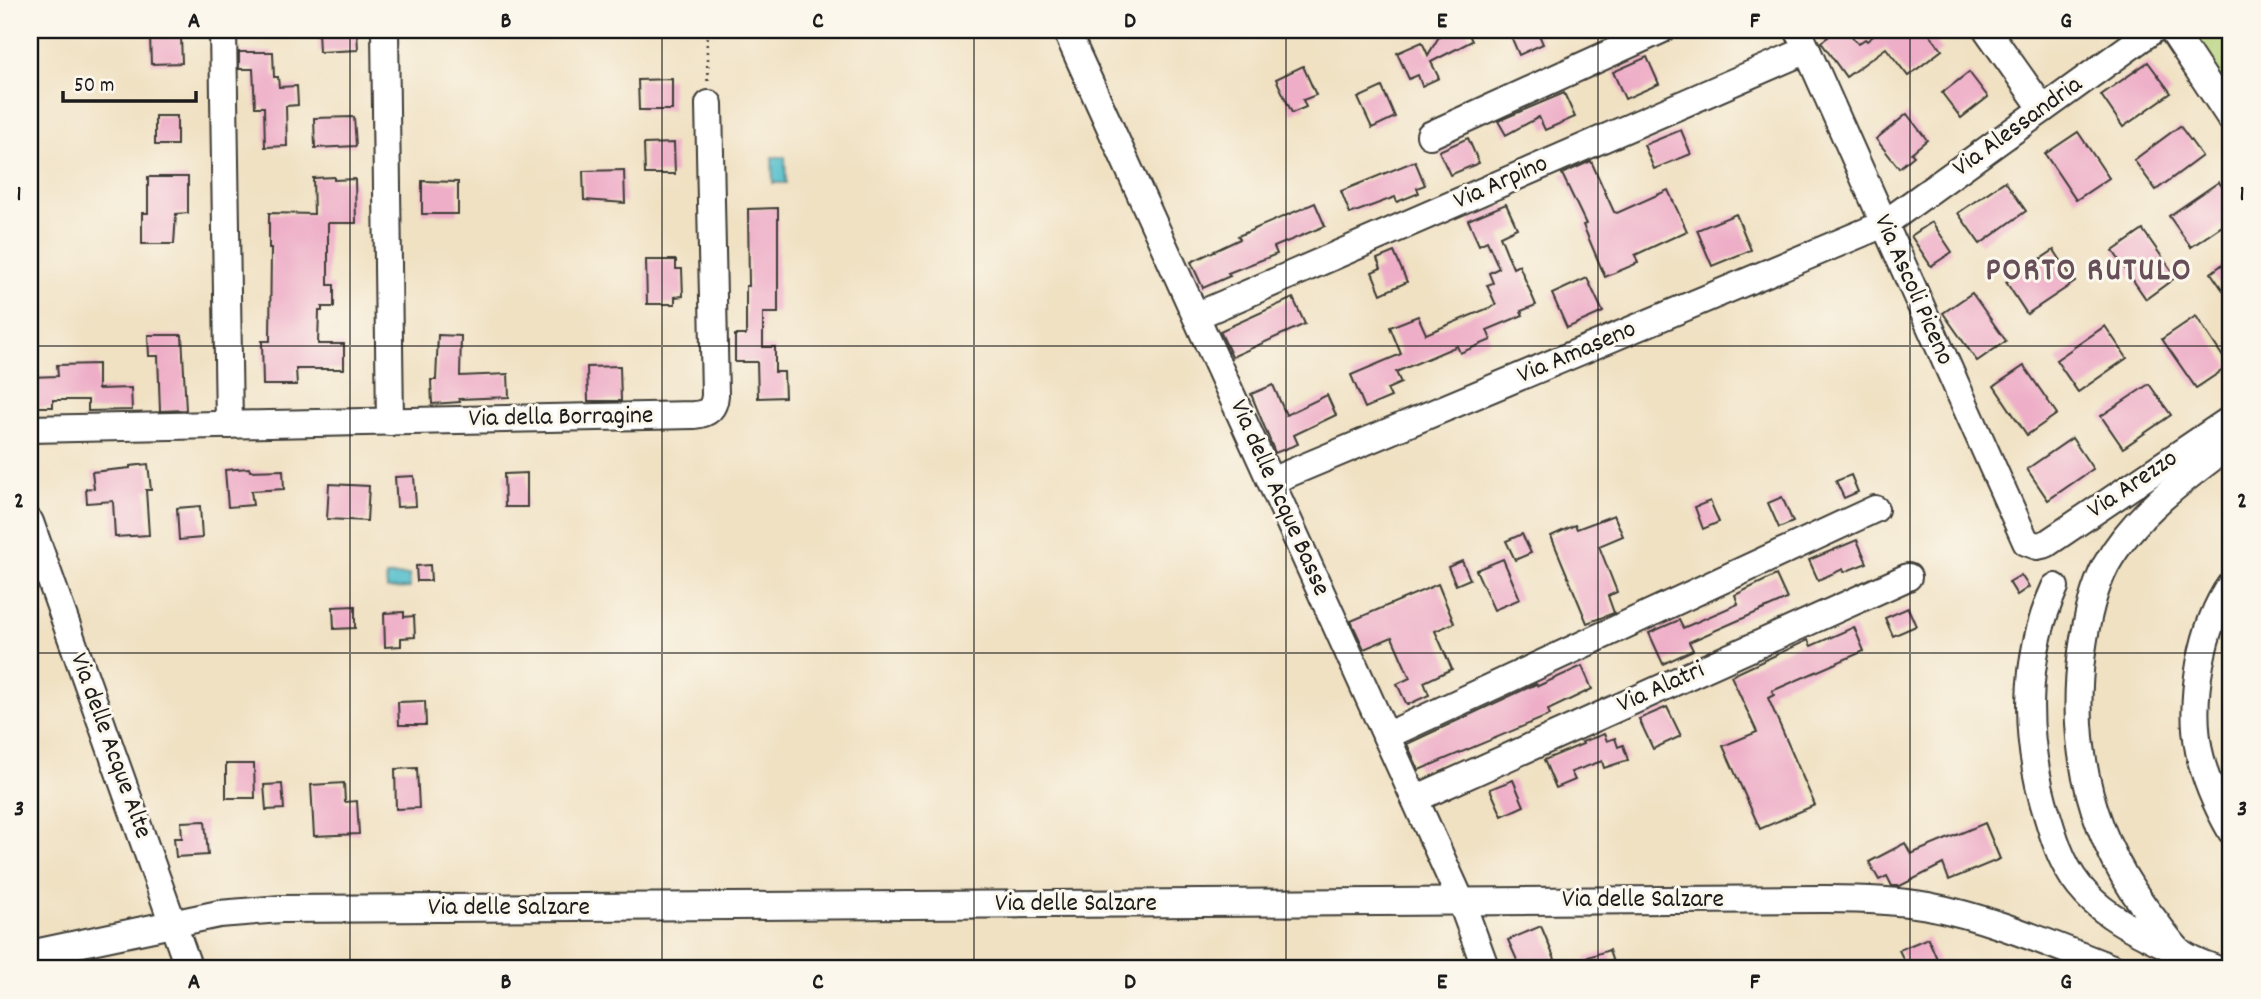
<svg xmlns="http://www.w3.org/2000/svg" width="2261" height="999" viewBox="0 0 2261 999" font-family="Dekko,sans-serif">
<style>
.green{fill:#b2d077;stroke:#67764a;stroke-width:2}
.water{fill:#51bdcb;stroke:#366c74;stroke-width:2}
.building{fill:#eeaec7}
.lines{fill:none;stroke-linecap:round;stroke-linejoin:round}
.minor-casing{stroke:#3c3a35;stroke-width:30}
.path{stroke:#3c3a35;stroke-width:3.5;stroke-dasharray:2 5;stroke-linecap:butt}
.minor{stroke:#fff;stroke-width:26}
.grid{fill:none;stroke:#1c1c1c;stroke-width:2;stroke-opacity:0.55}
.labels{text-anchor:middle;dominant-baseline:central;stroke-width:6;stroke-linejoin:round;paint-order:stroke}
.street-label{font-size:26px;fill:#1c1c1c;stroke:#fbf7ec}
.district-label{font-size:33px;font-weight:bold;letter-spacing:2px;fill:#664f58;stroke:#fbf7ec}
.neatline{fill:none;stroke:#1c1c1c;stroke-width:2.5}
.grid-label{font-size:23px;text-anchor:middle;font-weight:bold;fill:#1c1c1c}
</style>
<rect width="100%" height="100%" fill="#fbf7ec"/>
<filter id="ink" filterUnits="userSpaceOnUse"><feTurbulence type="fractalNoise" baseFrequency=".0143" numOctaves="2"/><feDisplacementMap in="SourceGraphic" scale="14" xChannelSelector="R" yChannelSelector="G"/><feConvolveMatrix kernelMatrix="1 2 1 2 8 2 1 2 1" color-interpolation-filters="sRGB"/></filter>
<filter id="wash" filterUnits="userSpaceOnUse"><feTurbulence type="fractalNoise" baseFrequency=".00686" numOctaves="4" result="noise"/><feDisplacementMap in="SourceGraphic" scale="28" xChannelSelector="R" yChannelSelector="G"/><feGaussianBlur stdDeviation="1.57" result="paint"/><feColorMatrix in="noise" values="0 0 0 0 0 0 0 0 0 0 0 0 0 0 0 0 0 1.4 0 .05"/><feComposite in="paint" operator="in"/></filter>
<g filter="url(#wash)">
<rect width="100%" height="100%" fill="#f0e1c3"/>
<polygon class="green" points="2183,30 2231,30 2231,104"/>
<g class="water">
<polygon points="772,157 785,157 786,183 773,183"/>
<polygon points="409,575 410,588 387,589 386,576"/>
</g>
<g id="blocks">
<g class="building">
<polygon points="318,30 357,30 358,50 319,52"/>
<polygon points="1443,30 1467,30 1472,41 1431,62 1439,78 1422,86 1418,75 1409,79 1397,53 1422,42 1428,55"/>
<polygon points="1518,30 1537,30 1543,44 1519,55 1510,34"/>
<polygon points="1823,30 1847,30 1858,44 1865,39 1867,41 1881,30 1926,30 1942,50 1908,76 1886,48 1846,77 1821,42 1828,37"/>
<polygon points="181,36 182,63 151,64 150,37"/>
<polygon points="239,52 273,52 274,77 278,77 279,87 297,86 298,105 286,106 287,146 265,147 264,107 255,107 253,69 239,69"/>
<polygon points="1647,57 1659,84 1625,99 1613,72"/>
<polygon points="2148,62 2171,93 2123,127 2101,95"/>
<polygon points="1303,66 1316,95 1303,100 1306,107 1292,113 1276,79"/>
<polygon points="1969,72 1988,97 1961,118 1942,93"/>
<polygon points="672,79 672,110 639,110 638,80"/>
<polygon points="1382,87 1395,117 1372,128 1358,98"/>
<polygon points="1564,93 1575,117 1545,130 1539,117 1506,135 1498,121"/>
<polygon points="1907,114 1927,140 1911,153 1914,156 1899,168 1876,139"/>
<rect x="155" y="116" width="22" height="29"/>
<polygon points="354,117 356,146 315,148 314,118"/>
<polygon points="2180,126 2202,156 2156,190 2134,160"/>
<polygon points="1681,130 1691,154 1654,169 1644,145"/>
<polygon points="2078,132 2109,178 2076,200 2045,154"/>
<polygon points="1468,138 1479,163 1450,175 1439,151"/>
<polygon points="674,143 675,174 645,174 644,144"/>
<polygon points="1415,161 1425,185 1417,188 1419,193 1397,202 1395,197 1350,214 1341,191"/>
<polygon points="1591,161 1614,212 1617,213 1668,190 1687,231 1635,255 1638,263 1605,277 1583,225 1586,224 1562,174"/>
<polygon points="624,170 625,203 584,200 583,171"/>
<polygon points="148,177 188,177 188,213 176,214 174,244 142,244 142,213 148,213"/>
<polygon points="334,177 334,180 355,179 356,223 328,223 328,285 334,285 334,307 322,307 322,311 319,311 318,344 344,344 344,369 296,369 297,385 263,385 262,341 270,341 271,248 269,248 269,213 314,214 313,178"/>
<polygon points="422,181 458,182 458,214 422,214"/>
<polygon points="2005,181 2026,211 1980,244 1958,213"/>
<polygon points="2219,182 2231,200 2231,220 2191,247 2169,216"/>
<polygon points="1315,203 1325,226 1274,247 1277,254 1228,273 1230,276 1203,288 1191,262 1240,239 1238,236"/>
<polygon points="1506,204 1517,228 1500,236 1513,268 1519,265 1536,305 1521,311 1523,315 1487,330 1491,340 1460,353 1457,346 1396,372 1401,383 1387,389 1391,397 1365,408 1351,375 1401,354 1390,327 1418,316 1426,334 1496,305 1487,285 1493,283 1489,273 1499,268 1487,241 1479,245 1468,220"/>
<polygon points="778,208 778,313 763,313 763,347 775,347 775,372 784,372 785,397 758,398 757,362 735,362 735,335 746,335 746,286 749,286 748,209"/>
<polygon points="1736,214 1751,250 1712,266 1697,230"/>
<polygon points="1932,222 1952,252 1931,266 1911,236"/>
<polygon points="2143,230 2176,277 2146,299 2113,251"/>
<polygon points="2054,250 2075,282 2027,314 2006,282"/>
<polygon points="1394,252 1407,282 1381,294 1372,272 1381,268 1377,259"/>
<polygon points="2231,258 2231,302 2211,273"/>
<polygon points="646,260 676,260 676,269 682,269 683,296 675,297 675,304 647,304"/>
<polygon points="1587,278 1603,312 1567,328 1552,294"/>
<polygon points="1972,293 2006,341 1977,361 1943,313"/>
<polygon points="1293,298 1305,324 1232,357 1220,331"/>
<polygon points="2196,316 2229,366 2196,388 2162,339"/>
<polygon points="2105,326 2127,358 2078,392 2056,360"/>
<polygon points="148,335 182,335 186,410 160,411 158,356 149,356"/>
<polygon points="438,335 461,336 460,376 508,374 509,397 459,399 460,402 432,404 431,380 436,380"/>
<polygon points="98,364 98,389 131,388 132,410 88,411 88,400 53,400 53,407 30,407 30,377 58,376 57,365"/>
<polygon points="620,366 621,401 588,401 587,367"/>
<polygon points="2024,366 2057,414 2027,435 1994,386"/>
<polygon points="2149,384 2171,415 2123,448 2101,416"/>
<polygon points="1273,385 1286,415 1327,395 1336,415 1294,435 1298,444 1275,453 1251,394"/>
<polygon points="2072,438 2093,469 2048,500 2027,469"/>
<polygon points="148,464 151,490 146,490 149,535 115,537 113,501 87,503 86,489 94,488 92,472 130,468 130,466"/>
<polygon points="249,468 250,471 283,470 284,489 251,491 253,505 228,507 225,470"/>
<polygon points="527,473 527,507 505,507 504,474"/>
<polygon points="1851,475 1858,492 1844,498 1836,481"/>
<polygon points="414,476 416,506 397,507 395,477"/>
<polygon points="329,484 369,486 367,521 327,519"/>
<polygon points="1782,497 1793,522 1779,528 1768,503"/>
<polygon points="1710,501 1719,522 1703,529 1695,507"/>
<polygon points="200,506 202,538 179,540 177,508"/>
<polygon points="1614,515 1623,536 1599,546 1617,592 1608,596 1614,613 1587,623 1551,536 1575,525 1577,529"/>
<polygon points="1522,534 1531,553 1515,560 1506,541"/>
<polygon points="1857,540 1867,563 1844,572 1843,569 1818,580 1809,560"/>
<polygon points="1503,559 1520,599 1494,610 1476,570"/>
<polygon points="1462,561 1470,579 1456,585 1448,567"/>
<polygon points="430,565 431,581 417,581 416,566"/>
<polygon points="1776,575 1787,599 1689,642 1693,650 1663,664 1649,633 1679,620 1683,628 1738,604 1735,595"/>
<polygon points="2021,575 2029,587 2017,595 2009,582"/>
<polygon points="1438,584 1454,623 1435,631 1452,669 1424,682 1429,695 1407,705 1397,684 1410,678 1392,637 1364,649 1351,621"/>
<polygon points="355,606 355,628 334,629 333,607"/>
<polygon points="1908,608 1916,626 1893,636 1885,618"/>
<polygon points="404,612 404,617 414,616 415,637 401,638 401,646 385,647 384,613"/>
<polygon points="1854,627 1864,651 1772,691 1774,695 1768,698 1815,805 1760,829 1723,746 1757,732 1731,676 1808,640 1811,646"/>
<polygon points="1582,666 1592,689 1548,710 1550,715 1419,770 1407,744 1536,684 1538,686"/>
<polygon points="425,701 426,725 399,725 398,702"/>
<polygon points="1667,707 1681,736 1653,749 1639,719"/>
<polygon points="1604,734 1607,741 1615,738 1618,747 1623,745 1628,760 1604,768 1602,761 1571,772 1575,780 1556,788 1544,760 1583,744 1582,742"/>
<polygon points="226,764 254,764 255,798 226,798"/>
<polygon points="417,768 419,808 396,809 395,769"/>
<polygon points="1513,780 1524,806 1502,816 1490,789"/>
<polygon points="344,783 345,802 357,801 359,834 314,836 311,785"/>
<polygon points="282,784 284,809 266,810 264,785"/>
<polygon points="205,821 208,855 176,857 174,838 182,838 181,822"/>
<polygon points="1985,823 2000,859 1949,880 1943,864 1900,886 1892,886 1887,876 1879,880 1869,862 1905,843 1911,854"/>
<polygon points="1541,926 1559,969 1521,969 1508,940"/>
<polygon points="1928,938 1938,961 1919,969 1908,969 1899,950"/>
<polygon points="1609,950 1615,969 1589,969 1585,958"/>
</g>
</g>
</g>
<g filter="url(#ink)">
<use href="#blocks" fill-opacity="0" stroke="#3c3a35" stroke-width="2"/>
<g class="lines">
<g class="minor-casing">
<g id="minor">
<polyline points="223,30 229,425"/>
<polyline points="385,30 390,422"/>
<polyline points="1066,30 1461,901 1486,969"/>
<polyline points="1798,30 2026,542 2037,546 2046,544 2231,419"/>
<polyline points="1987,30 2043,109"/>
<polyline points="2172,30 2231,119"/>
<polyline points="1430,135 1661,30"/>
<polyline points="1196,316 1807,50"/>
<path d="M30,429l664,-14c13,-1 20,-6 21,-20l-6,-291"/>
<polyline points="1271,481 1884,224 2153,30"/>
<polyline points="30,522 189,969"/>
<path d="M2231,584c-30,42 -42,116 -32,167 6,29 17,54 32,80"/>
<path d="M2055,587c-33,73 -31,155 -7,231 8,27 17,54 38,76 23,25 55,39 85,54"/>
<polyline points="1386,736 1875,509"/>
<polyline points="1415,799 1908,577"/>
<path d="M30,954l189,-40 62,-5 1545,-10c34,0 68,1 102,7 64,12 126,40 187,63"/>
<path d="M2216,969c-12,-5 -29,-10 -38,-19 -9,-9 -16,-20 -23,-29 -63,-78 -86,-171 -73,-269 4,-30 10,-60 24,-87 28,-50 80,-88 125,-121"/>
</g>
</g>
<polyline class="path" points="707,30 708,84"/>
<use href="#minor" class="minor"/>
</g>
</g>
<path class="grid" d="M350,30v939M662,30v939M974,30v939M1286,30v939M1598,30v939M1910,30v939M30,346h2201M30,653h2201"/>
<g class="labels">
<g class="street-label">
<text transform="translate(2018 127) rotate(-36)">Via Alessandria</text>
<text transform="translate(1501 183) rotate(-24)">Via Arpino</text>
<text transform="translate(1913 290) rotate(66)">Via Ascoli Piceno</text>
<text transform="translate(1577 353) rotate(-23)">Via Amaseno</text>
<text transform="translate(561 418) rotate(-1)">Via della Borragine</text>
<text transform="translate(2133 485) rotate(-34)">Via Arezzo</text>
<text transform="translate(1279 498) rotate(66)">Via delle Acque Basse</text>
<text transform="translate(1661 688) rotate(-24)">Via Alatri</text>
<text transform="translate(110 746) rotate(70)">Via delle Acque Alte</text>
<text x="1643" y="900">Via delle Salzare</text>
<text x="1076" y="904">Via delle Salzare</text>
<text x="509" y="908">Via delle Salzare</text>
</g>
<g class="district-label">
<text x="2089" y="272">PORTO RUTULO</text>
</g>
</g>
<rect width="2261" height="999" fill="none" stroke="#fbf7ec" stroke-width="77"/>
<path d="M63 91v10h133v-10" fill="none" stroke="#1c1c1c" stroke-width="3.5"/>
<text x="74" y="91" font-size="21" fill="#1c1c1c" stroke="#fbf7ec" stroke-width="5" paint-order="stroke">50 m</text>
<rect x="38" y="38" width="2184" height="922" class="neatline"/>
<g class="grid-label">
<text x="194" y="27">A</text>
<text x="506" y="27">B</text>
<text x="818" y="27">C</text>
<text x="1130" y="27">D</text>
<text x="1442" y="27">E</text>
<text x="1755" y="27">F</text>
<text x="2066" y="27">G</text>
<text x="19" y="200">1</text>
<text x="2242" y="200">1</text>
<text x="19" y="507">2</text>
<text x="2242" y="507">2</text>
<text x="19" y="815">3</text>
<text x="2242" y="815">3</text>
<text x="194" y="988">A</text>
<text x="506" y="988">B</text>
<text x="818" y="988">C</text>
<text x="1130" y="988">D</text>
<text x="1442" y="988">E</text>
<text x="1755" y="988">F</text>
<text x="2066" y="988">G</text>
</g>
</svg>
